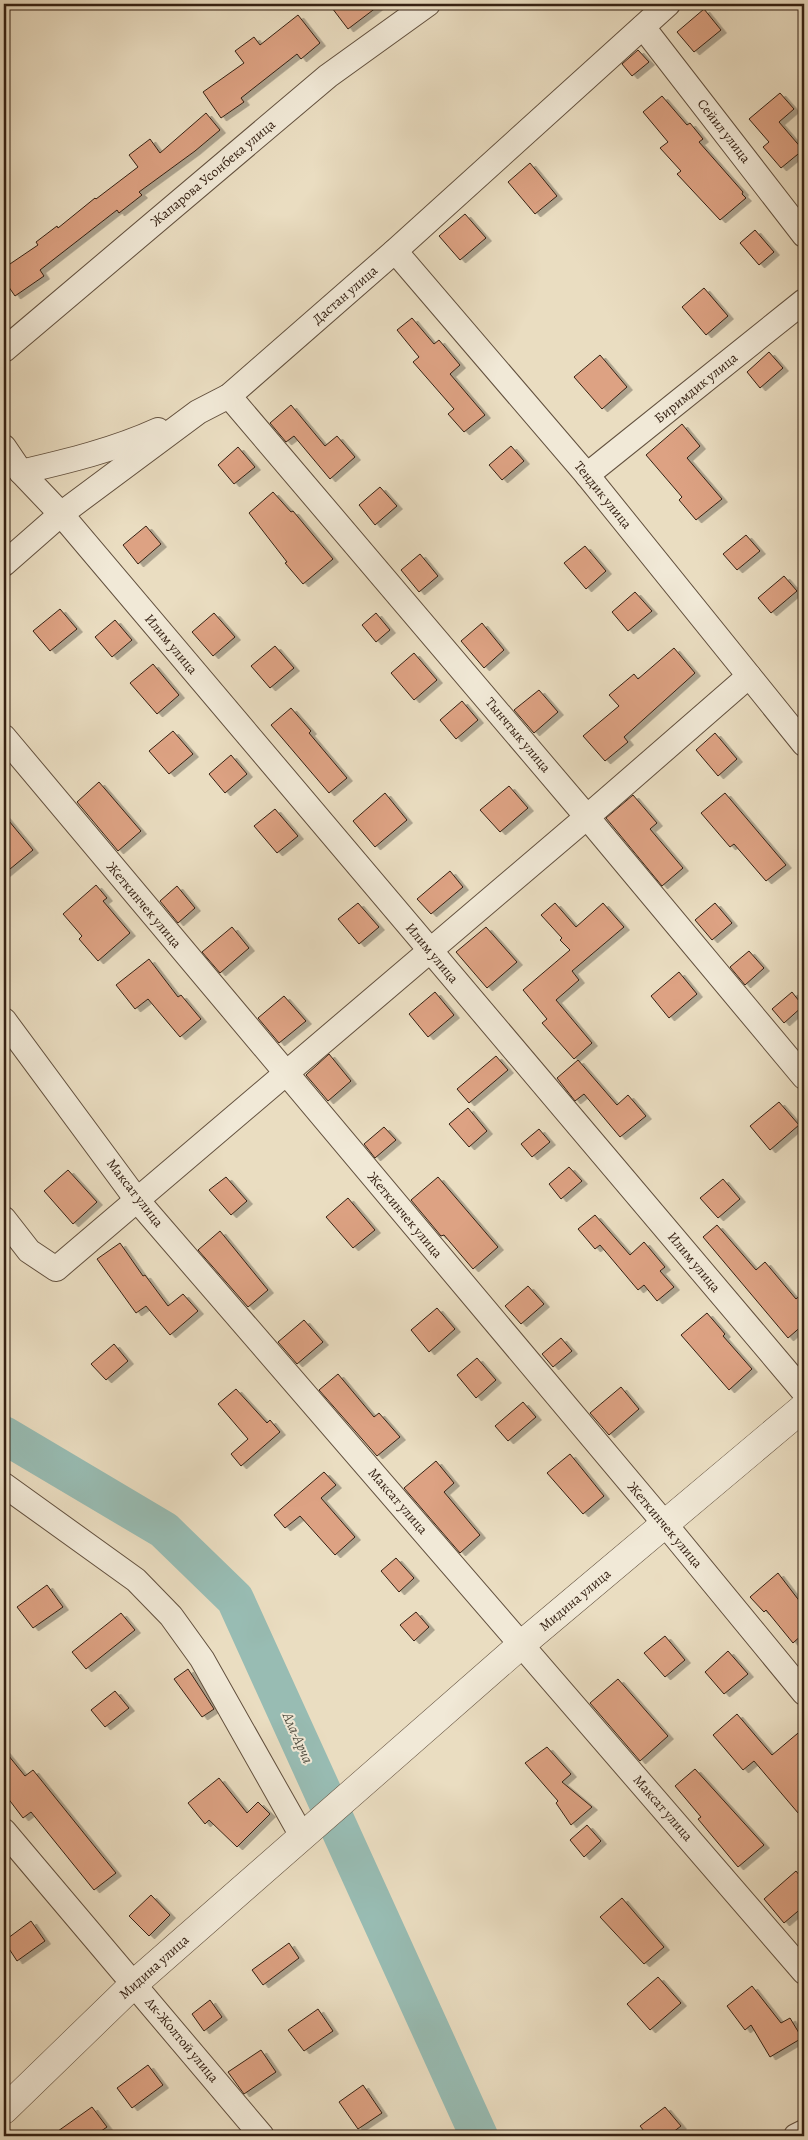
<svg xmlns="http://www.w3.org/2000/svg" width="808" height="2140" viewBox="0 0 808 2140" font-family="Alegreya,serif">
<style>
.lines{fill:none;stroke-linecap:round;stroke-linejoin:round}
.river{stroke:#98bcb3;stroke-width:38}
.building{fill:#dda283;stroke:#352113;filter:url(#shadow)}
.minor-casing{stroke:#62503e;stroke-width:26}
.tertiary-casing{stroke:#62503e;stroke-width:29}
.minor{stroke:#f1e9d7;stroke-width:24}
.tertiary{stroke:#f1e9d7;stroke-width:28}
.labels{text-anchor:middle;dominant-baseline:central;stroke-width:4;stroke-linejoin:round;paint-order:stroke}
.street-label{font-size:14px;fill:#352113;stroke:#f1e9d7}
.water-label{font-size:15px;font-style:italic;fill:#535043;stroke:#f1e9d7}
</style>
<defs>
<filter id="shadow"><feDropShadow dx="5.5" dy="3" stdDeviation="0" flood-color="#0004"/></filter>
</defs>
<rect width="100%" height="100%" fill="#eaddc1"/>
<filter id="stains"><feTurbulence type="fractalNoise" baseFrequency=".004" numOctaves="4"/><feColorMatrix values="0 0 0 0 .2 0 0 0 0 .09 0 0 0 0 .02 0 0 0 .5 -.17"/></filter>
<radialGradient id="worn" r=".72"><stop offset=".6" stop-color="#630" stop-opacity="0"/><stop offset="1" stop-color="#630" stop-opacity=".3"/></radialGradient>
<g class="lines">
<polyline class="river" points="4,1435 164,1530 235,1599 479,2136"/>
</g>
<g class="building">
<polygon points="329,4 381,4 348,29"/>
<polygon points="704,9 721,30 694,52 677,32"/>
<polygon points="298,15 320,43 301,59 297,54 241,98 244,102 221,118 203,92 244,63 235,51 254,37 260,45"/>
<polygon points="638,50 649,62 632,76 622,64"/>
<polygon points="780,93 794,109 779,122 803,150 781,168 763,147 769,142 749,119"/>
<polygon points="662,96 687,125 690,123 703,139 699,142 743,192 742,194 746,198 720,220 677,174 681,171 660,148 668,142 643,112"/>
<polygon points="206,113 220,130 195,151 139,192 142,195 119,213 117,210 40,270 44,276 15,296 4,280 4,268 38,245 36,242 57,226 58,228 95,198 96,199 138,167 129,155 150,139 160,153"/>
<polygon points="530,163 557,196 535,214 508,182"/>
<polygon points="465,214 486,238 460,260 439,236"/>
<polygon points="755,230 774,252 759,265 740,243"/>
<polygon points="704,288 728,316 706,335 682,307"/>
<polygon points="412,318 434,344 439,340 460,365 450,374 485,415 464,432 448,414 454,409 413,362 419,357 397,330"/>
<polygon points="769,352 783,368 760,388 747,372"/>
<polygon points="600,355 627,387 602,409 574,377"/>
<polygon points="291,405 325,446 337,436 355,457 330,479 294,436 286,442 270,423"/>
<polygon points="682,424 700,446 687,458 722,499 696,520 679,500 682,497 646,455"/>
<polygon points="511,446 524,461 502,480 489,465"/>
<polygon points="238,447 255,467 234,484 218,465"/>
<polygon points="380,487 397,506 375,525 359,505"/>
<polygon points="273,492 291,512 293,511 333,559 303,584 285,563 287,562 249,513"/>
<polygon points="146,526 161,544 138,564 123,545"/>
<polygon points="746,535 760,551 737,570 723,554"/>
<polygon points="585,546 606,571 586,589 564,563"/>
<polygon points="420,554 438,576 419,592 401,570"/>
<polygon points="784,576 797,591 771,613 758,598"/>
<polygon points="635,592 652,611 628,631 612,612"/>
<polygon points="60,609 77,629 50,651 33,631"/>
<polygon points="214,613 235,637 213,656 192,632"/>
<polygon points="376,613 390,630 376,642 362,625"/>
<polygon points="115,620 132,640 112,657 95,637"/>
<polygon points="482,623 504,650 484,668 461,641"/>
<polygon points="275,646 294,668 270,688 251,666"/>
<polygon points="674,648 695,673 624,737 628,742 605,761 583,736 619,706 609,695 634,674 638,679"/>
<polygon points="414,653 437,680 414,700 391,673"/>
<polygon points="153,664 179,695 157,714 130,683"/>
<polygon points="539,690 558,712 534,733 514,710"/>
<polygon points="462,701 478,720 456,739 440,720"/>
<polygon points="291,708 311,731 309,733 347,778 329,793 271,725"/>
<polygon points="173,731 193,754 169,774 149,751"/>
<polygon points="715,733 737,759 718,776 696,750"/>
<polygon points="231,755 247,774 225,793 209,774"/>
<polygon points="99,782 141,831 118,851 77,802"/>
<polygon points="509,786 528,808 500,832 480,810"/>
<polygon points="385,793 407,820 375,847 353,821"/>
<polygon points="725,793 786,865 766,881 734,844 730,847 701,813"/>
<polygon points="633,795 657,823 650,829 683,868 662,886 606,818"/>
<polygon points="275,809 298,836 277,853 254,826"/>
<polygon points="4,815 33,850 4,874"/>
<polygon points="450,871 463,887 431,914 417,899"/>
<polygon points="96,885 107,898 103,901 130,933 98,961 79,939 82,936 63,914"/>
<polygon points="177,886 195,908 178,923 160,901"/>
<polygon points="358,903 379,927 359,944 338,919"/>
<polygon points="555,903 576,927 603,903 624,927 572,971 579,980 556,1000 592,1043 574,1059 542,1023 547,1019 523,990 570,950 560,940 562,938 541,915"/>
<polygon points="715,903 732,923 712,940 695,920"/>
<polygon points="232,927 249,948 220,973 202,952"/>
<polygon points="486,927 517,962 487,988 456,952"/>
<polygon points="749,951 764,968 745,985 730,967"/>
<polygon points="149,959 178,997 181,995 201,1019 180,1037 148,999 135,1009 116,985"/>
<polygon points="679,972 697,994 669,1018 651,996"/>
<polygon points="435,992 454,1015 428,1037 409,1014"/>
<polygon points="792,992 803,1006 784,1023 772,1009"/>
<polygon points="284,996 306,1021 279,1043 258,1018"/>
<polygon points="329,1054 351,1081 328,1101 306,1075"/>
<polygon points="496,1056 508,1070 469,1103 457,1089"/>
<polygon points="578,1060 617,1105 628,1095 646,1116 620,1137 584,1094 575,1101 557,1078"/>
<polygon points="779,1102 799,1125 770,1150 750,1126"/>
<polygon points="468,1108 487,1131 469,1147 449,1124"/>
<polygon points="384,1127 396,1140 375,1158 364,1144"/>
<polygon points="539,1129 550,1142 532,1157 521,1144"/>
<polygon points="569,1167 582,1181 561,1199 549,1184"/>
<polygon points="68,1170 97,1202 73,1224 44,1191"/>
<polygon points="226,1177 247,1201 231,1215 209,1190"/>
<polygon points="438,1177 498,1247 473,1269 444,1235 441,1236 411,1200"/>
<polygon points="723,1179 740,1199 718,1218 700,1198"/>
<polygon points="348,1198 375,1230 353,1248 326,1217"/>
<polygon points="595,1215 630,1255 644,1242 665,1267 660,1271 674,1287 657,1301 644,1285 638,1290 600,1245 595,1249 578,1229"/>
<polygon points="717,1225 756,1270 765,1262 796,1299 804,1292 804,1324 788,1338 703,1237"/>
<polygon points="220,1231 268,1290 248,1307 198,1250"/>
<polygon points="120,1243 143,1276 145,1275 168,1306 183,1294 198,1311 170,1335 146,1306 136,1313 97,1259"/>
<polygon points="528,1286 544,1304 521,1324 505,1306"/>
<polygon points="437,1308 455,1329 429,1352 411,1330"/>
<polygon points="707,1313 725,1334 723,1336 752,1369 729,1390 681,1335"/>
<polygon points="304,1320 323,1342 297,1364 278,1342"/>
<polygon points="561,1338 572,1351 553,1367 542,1354"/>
<polygon points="114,1344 128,1361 106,1380 91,1364"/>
<polygon points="477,1358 496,1380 476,1398 457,1375"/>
<polygon points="338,1374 374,1417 379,1413 400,1437 377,1456 319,1390"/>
<polygon points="621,1387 639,1409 609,1435 590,1413"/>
<polygon points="236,1389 267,1423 270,1420 280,1432 241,1466 231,1454 248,1439 218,1404"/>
<polygon points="523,1402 536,1417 508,1441 495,1426"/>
<polygon points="570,1454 604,1496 583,1514 547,1473"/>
<polygon points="436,1461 454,1483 444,1492 480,1535 460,1553 404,1488"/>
<polygon points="324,1472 336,1485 321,1498 355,1537 335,1555 300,1516 285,1528 274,1515"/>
<polygon points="396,1558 414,1578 399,1592 381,1571"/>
<polygon points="778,1573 804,1607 804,1633 793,1643 766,1610 764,1612 750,1597"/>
<polygon points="47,1585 63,1607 33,1628 17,1607"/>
<polygon points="416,1612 429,1627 414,1641 400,1625"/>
<polygon points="121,1613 135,1630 86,1669 72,1652"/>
<polygon points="665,1636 685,1660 665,1677 644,1653"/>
<polygon points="728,1651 748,1674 724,1694 705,1672"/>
<polygon points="188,1669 214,1709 202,1717 174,1679"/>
<polygon points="618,1679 668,1736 640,1761 590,1703"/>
<polygon points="115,1691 129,1708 105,1727 91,1710"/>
<polygon points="737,1714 772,1755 804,1728 804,1820 754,1761 743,1770 713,1735"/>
<polygon points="547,1747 571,1774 562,1782 592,1807 571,1825 556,1803 558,1801 525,1763"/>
<polygon points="4,1750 25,1776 33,1770 116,1873 94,1890 31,1812 23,1818 4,1793"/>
<polygon points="695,1769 764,1845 738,1867 698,1819 701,1817 675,1786"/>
<polygon points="219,1778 247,1813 258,1802 270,1814 237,1847 209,1820 205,1824 188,1803"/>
<polygon points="587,1825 601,1841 584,1857 570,1840"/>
<polygon points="796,1871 804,1881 804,1906 784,1923 764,1899"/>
<polygon points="151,1895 170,1915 149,1936 129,1916"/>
<polygon points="622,1898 664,1947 644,1964 600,1917"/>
<polygon points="31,1921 45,1941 17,1961 4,1941"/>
<polygon points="289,1943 299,1958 263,1985 252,1970"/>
<polygon points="658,1977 681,2003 650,2030 627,2004"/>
<polygon points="752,1986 781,2023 790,2018 802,2038 770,2057 751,2025 745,2030 727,2006"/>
<polygon points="210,2000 222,2017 204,2031 192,2014"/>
<polygon points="318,2009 333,2031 304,2051 288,2030"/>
<polygon points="261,2050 276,2072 244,2094 228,2072"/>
<polygon points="148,2065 163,2085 132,2108 117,2088"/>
<polygon points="363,2085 382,2113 358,2129 339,2102"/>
<polygon points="92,2107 107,2127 94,2136 51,2136"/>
<polygon points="665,2107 681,2126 668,2136 648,2136 640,2126"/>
</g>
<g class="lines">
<g class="minor-casing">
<g id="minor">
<polyline points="643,27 804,235"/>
<polyline points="395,251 587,475 804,744"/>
<polyline points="4,350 328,76 428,4"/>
<polyline points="229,396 587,817 804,1077"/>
<polyline points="4,447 21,472 61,514 804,1392"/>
<path d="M21,472c47,-11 93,-22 137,-42"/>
<polyline points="587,475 804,301"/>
<polyline points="4,564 61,514 198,412 229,396 395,251 668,4"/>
<polyline points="4,737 665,1524 804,1693"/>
<polyline points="4,1020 137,1200 804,1972"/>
<polyline points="4,1219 29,1251 56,1269 587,817 749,676"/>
<polyline points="4,1485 136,1580 171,1616 202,1659 302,1836"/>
<polyline points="4,1831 262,2136"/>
<polyline points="796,2136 804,2132"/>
</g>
</g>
<g class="tertiary-casing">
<polyline id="tertiary" points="4,2110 135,1983 522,1644 804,1407"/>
</g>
<use href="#minor" class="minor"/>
<use href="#tertiary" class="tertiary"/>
</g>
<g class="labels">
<g class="street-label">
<text transform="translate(724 131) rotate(52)">Сейил улица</text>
<text transform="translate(213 173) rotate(-40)">Жапарова Усонбека улица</text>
<text transform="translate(345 295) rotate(-41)">Дастан улица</text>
<text transform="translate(696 388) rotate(-39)">Биримдик улица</text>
<text transform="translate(603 495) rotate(51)">Тендик улица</text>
<text transform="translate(171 644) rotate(50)">Илим улица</text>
<text transform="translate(518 735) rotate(50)">Тынчтык улица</text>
<text transform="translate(144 905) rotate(50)">Жеткинчек улица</text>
<text transform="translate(432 953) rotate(50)">Илим улица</text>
<text transform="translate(135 1193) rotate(52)">Максат улица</text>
<text transform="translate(405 1215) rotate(50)">Жеткинчек улица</text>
<text transform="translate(694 1262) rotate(50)">Илим улица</text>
<text transform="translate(398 1501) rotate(49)">Максат улица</text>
<text transform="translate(665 1525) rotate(50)">Жеткинчек улица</text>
<text transform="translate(575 1600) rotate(-40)">Мидина улица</text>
<text transform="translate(663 1808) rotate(49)">Максат улица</text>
<text transform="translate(154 1967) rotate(-42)">Мидина улица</text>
<text transform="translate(182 2040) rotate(50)">Ак-Жолтой улица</text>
</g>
<g class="water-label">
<text transform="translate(298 1738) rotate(66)">Ала-Арча</text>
</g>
</g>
<rect width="808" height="2140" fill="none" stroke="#eaddc1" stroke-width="20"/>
<rect x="5" y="5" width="798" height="2130" fill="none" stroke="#352113" stroke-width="2.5"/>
<rect x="10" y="10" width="788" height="2120" fill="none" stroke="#352113"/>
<rect width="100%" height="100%" filter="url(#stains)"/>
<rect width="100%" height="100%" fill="url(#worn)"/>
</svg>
